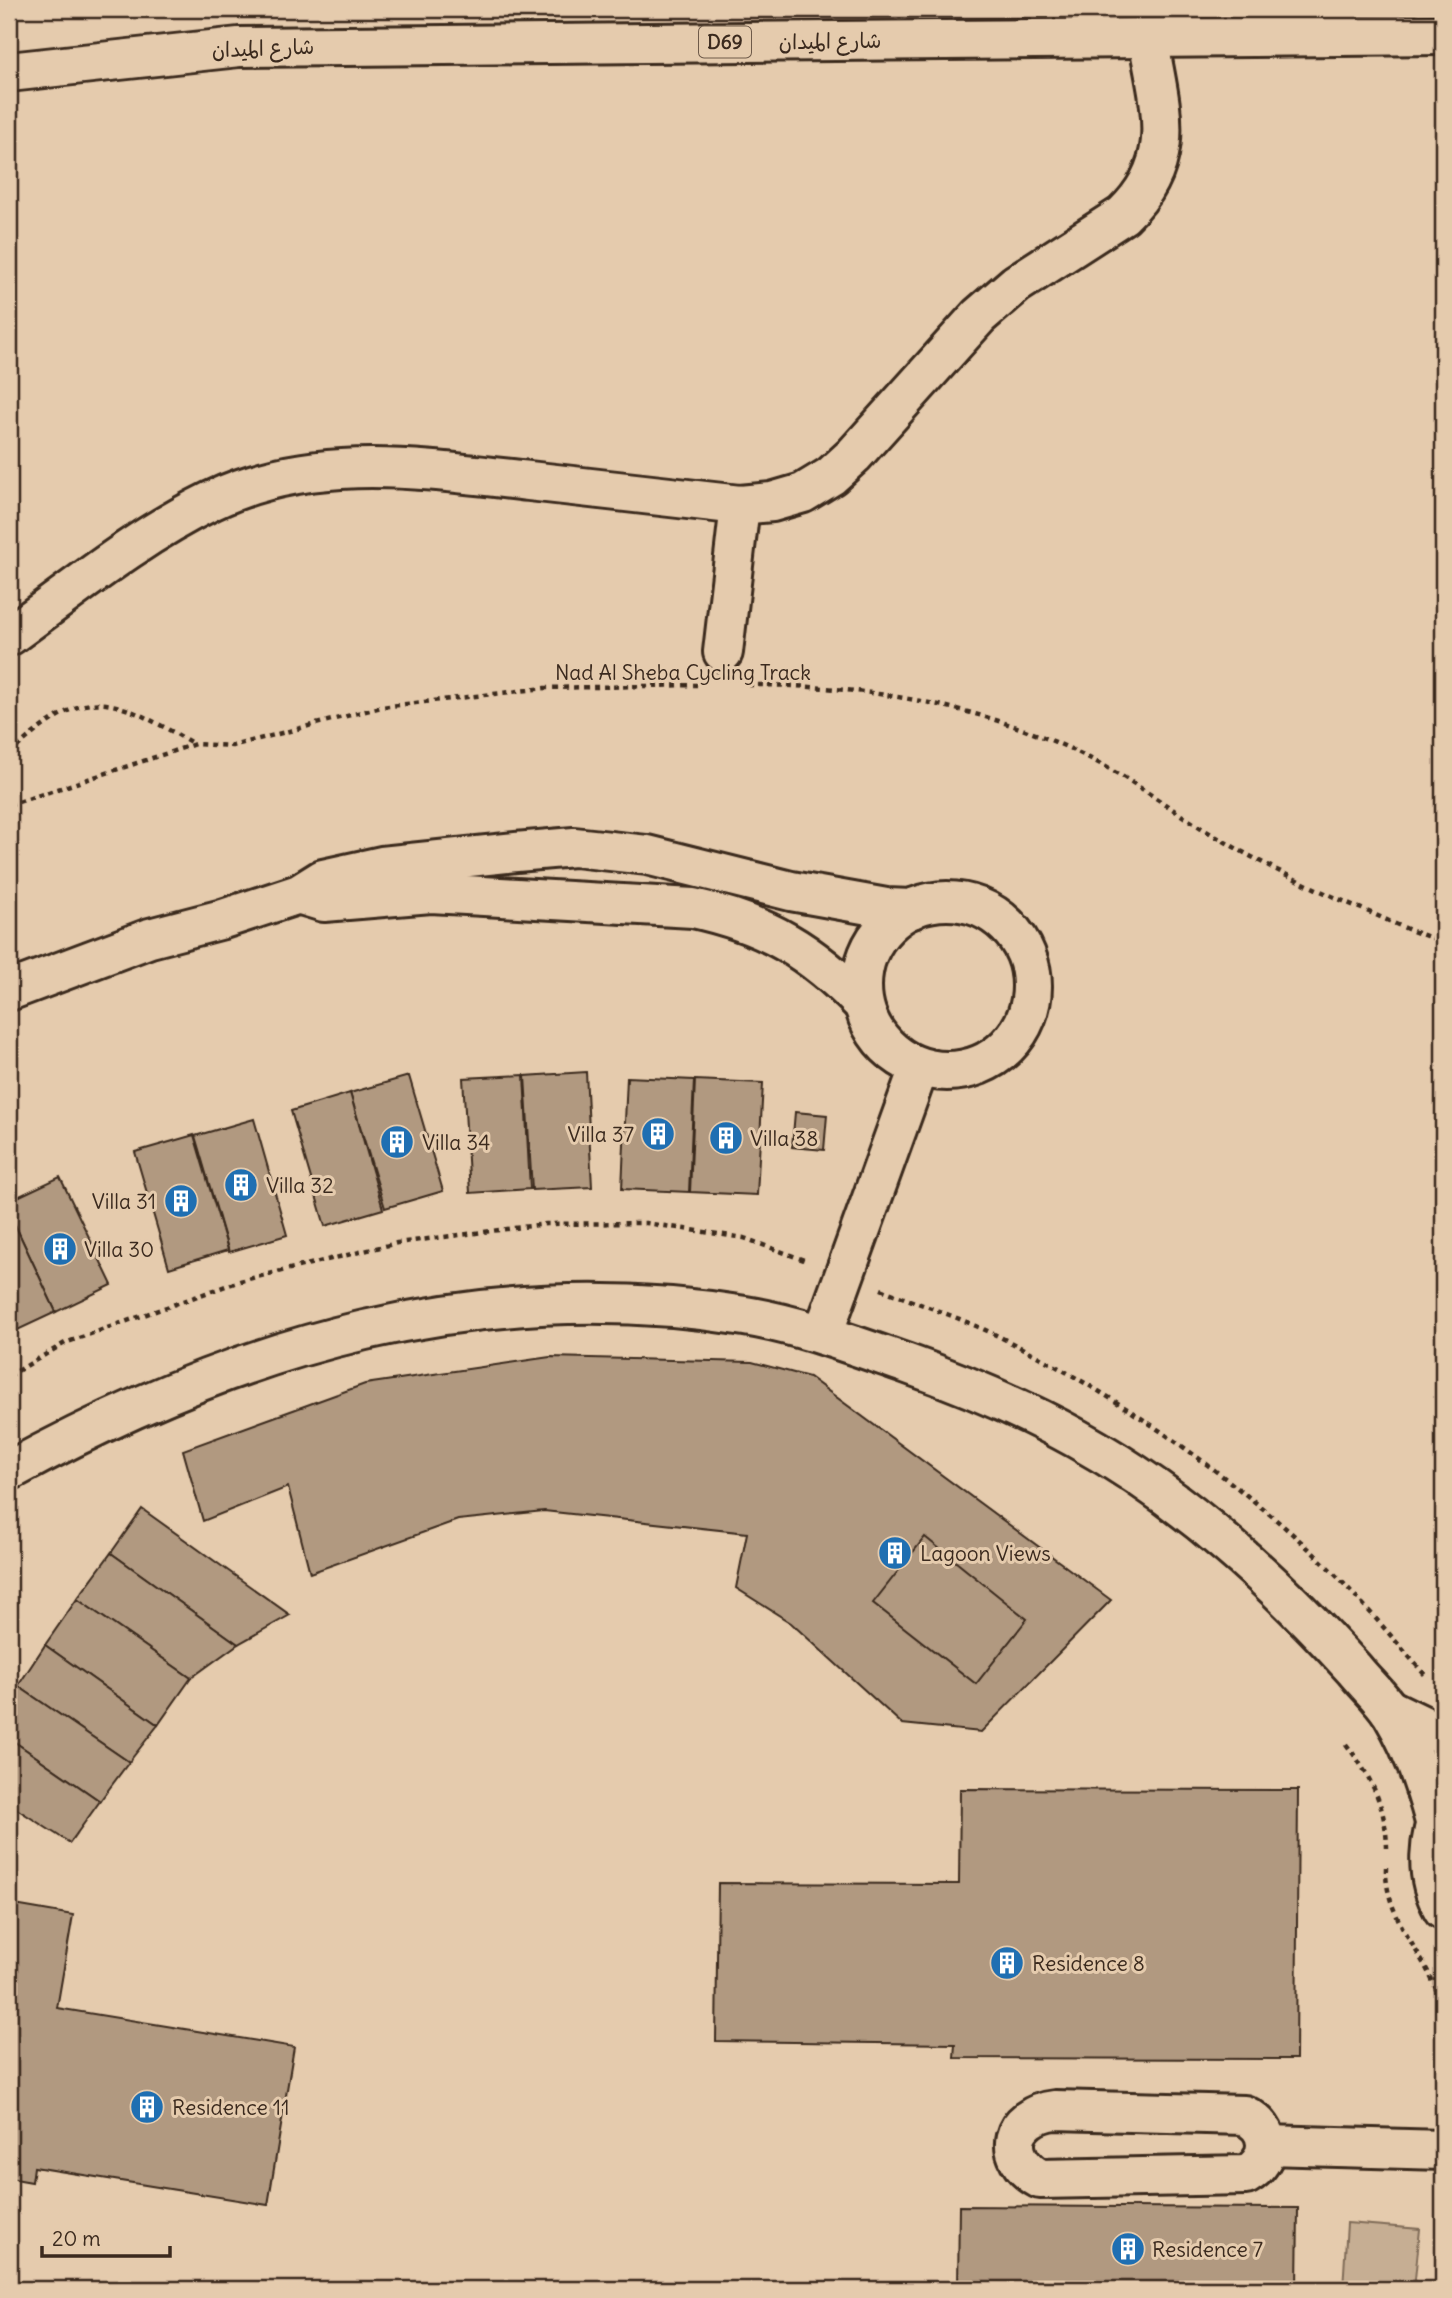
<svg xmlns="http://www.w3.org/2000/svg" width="1452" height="2298" viewBox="0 0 1452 2298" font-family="Delius,'Playpen Sans Arabic',sans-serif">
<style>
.green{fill:#c6ae93;stroke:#806c58;stroke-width:2}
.building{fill:#b19980;stroke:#3b2a1e;stroke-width:2}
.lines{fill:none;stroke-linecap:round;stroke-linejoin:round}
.minor-casing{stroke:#3b2a1e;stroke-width:44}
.major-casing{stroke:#3b2a1e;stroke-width:44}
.path{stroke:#3b2a1e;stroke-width:4.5;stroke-dasharray:5 5;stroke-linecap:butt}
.minor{stroke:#e5cbad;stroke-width:38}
.major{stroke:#e5cbad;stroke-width:38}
.labels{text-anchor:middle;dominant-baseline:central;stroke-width:6;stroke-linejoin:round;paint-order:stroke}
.shield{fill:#e5cbad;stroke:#6e5a49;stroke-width:2}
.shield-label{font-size:19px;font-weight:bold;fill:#3b2a1e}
.street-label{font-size:21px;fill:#3b2a1e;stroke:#e5cbad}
.poi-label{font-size:21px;fill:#3b2a1e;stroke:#e5cbad;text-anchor:start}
</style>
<rect width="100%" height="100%" fill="#e5cbad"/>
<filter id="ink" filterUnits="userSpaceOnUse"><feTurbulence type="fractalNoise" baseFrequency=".0143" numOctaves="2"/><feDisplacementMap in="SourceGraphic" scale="14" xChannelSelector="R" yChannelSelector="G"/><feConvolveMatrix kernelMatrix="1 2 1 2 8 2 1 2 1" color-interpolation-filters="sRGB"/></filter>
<g filter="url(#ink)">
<polygon class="green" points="1347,2223 1420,2229 1414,2289 1343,2289"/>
<g class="building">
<polygon points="586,1072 592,1187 532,1190 525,1076"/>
<polygon points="524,1075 530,1189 470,1193 463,1078"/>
<polygon points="409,1076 443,1191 385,1208 350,1093"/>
<polygon points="627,1077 694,1080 689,1192 622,1189"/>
<polygon points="695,1080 763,1083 757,1195 690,1192"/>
<polygon points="350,1093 383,1209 325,1226 291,1111"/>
<polygon points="795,1112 827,1115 824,1150 792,1147"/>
<polygon points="254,1119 287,1235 229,1252 195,1136"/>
<polygon points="194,1135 228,1250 169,1268 135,1152"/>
<polygon points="60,1177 112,1285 56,1312 9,1212 9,1201"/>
<polygon points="9,1212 56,1312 9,1334"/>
<polygon points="550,1357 752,1362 809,1377 1111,1600 981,1732 902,1724 791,1623 736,1588 747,1533 544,1511 458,1520 310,1573 288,1487 203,1521 183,1450 365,1384"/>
<polygon points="142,1509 290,1615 238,1644 111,1553"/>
<polygon points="925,1537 1027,1619 976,1684 873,1603"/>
<polygon points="111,1553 238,1644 191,1678 77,1599"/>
<polygon points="77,1599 191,1678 158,1725 45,1645"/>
<polygon points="45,1645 158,1725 129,1762 18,1686"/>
<polygon points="18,1686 129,1762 100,1801 9,1738 9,1701"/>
<polygon points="9,1738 100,1801 70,1843 9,1804"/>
<polygon points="960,1789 1298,1790 1296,2059 954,2058 955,2044 716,2041 718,1883 959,1884"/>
<polygon points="9,1904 73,1915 57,2008 294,2047 268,2205 34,2167 32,2182 9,2178"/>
<polygon points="959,2206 1298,2208 1297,2289 958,2289"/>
</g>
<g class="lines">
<g class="minor-casing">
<g id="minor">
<path d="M9,636c65,-47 130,-100 202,-135 102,-49 210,-32 318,-20 70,8 140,16 211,24l32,-3 31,-9 28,-17 23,-21 125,-139 37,-32 107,-69c57,-54 37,-108 25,-177"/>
<polyline points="723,652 740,505"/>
<path d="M301,895l23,7 107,-9 262,15c74,16 118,43 170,96"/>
<circle cx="947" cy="986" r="85"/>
<polyline points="9,991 150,938 223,919 299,894 323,879 382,866 516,852 574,847 647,855 791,891 886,908 912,909"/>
<polyline points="823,1334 919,1068"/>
<path d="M9,1471c232,-127 470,-197 736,-155 55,9 108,29 160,47 125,44 224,96 324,183 45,38 86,80 125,123 12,15 28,29 38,45 20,33 33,70 43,108"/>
<polyline points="1389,1709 1443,1735"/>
<path d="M1443,1803c-15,35 -19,73 0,106"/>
<path d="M1055,2110l189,5c30,14 28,45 2,60l-206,4c-40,-22 -30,-64 15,-69z"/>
<polyline points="1267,2145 1443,2150"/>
</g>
</g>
<g class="major-casing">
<polyline id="major" points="9,72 239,47 1443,35"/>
</g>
<g class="path">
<path d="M748,685c121,0 251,22 358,82 40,22 76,51 116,73 47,28 97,51 147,72 25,11 49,23 74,29"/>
<path d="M9,754c80,-71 97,-60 185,-10"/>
<polyline points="9,805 195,744 232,746 381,707 545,688 697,685"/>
<path d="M881,1289c40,16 84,30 123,50 105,52 207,122 294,200 46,41 87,90 127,136"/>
<polyline points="9,1376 65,1343 240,1281 397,1243 546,1224 646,1223 744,1238 807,1261"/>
<path d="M1346,1744c25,33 40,61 41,104"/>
<path d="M1386,1867c-2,60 52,94 57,152"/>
<polyline points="1442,2066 1443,2054"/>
</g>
<use href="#minor" class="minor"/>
<use href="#major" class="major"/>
</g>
</g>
<defs>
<g id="building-disc" transform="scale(1.75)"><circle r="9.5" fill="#1f6fb2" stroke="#e5cbad"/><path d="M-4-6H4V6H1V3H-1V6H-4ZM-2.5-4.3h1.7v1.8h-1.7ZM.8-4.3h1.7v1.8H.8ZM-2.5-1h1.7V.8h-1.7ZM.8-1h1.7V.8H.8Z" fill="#fff"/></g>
</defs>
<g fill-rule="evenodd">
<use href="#building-disc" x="658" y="1134"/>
<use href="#building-disc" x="726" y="1138"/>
<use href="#building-disc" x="397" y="1142"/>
<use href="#building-disc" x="241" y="1185"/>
<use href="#building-disc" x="181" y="1201"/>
<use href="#building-disc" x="60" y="1249"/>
<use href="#building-disc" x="895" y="1553"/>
<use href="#building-disc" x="1007" y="1963"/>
<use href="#building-disc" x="147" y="2107"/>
<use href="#building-disc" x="1128" y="2249"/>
</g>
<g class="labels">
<rect class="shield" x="699" y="26.5" width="52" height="31" rx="5"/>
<g class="shield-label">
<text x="725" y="42">D69</text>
</g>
<g class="street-label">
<text transform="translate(830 41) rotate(-1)">شارع الميدان</text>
<text transform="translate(263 48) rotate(-2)">شارع الميدان</text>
<text x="683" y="672">Nad Al Sheba Cycling Track</text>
</g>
<g class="poi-label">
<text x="634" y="1134" text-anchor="end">Villa 37</text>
<text x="750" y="1138">Villa 38</text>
<text x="422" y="1142">Villa 34</text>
<text x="266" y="1185">Villa 32</text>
<text x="156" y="1201" text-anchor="end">Villa 31</text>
<text x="84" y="1249">Villa 30</text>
<text x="920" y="1553">Lagoon Views</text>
<text x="1032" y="1963">Residence 8</text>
<text x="172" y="2107">Residence 11</text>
<text x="1152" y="2249">Residence 7</text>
</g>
</g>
<rect width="1452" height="2298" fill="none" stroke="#e5cbad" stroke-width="35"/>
<rect x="18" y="18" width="1417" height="2263" fill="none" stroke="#3b2a1e" stroke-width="2.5" filter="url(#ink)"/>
<path d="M42 2246v10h128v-10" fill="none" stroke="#3b2a1e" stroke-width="3.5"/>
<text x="52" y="2246" font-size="21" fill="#3b2a1e" stroke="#e5cbad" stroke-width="5" paint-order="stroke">20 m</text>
</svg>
